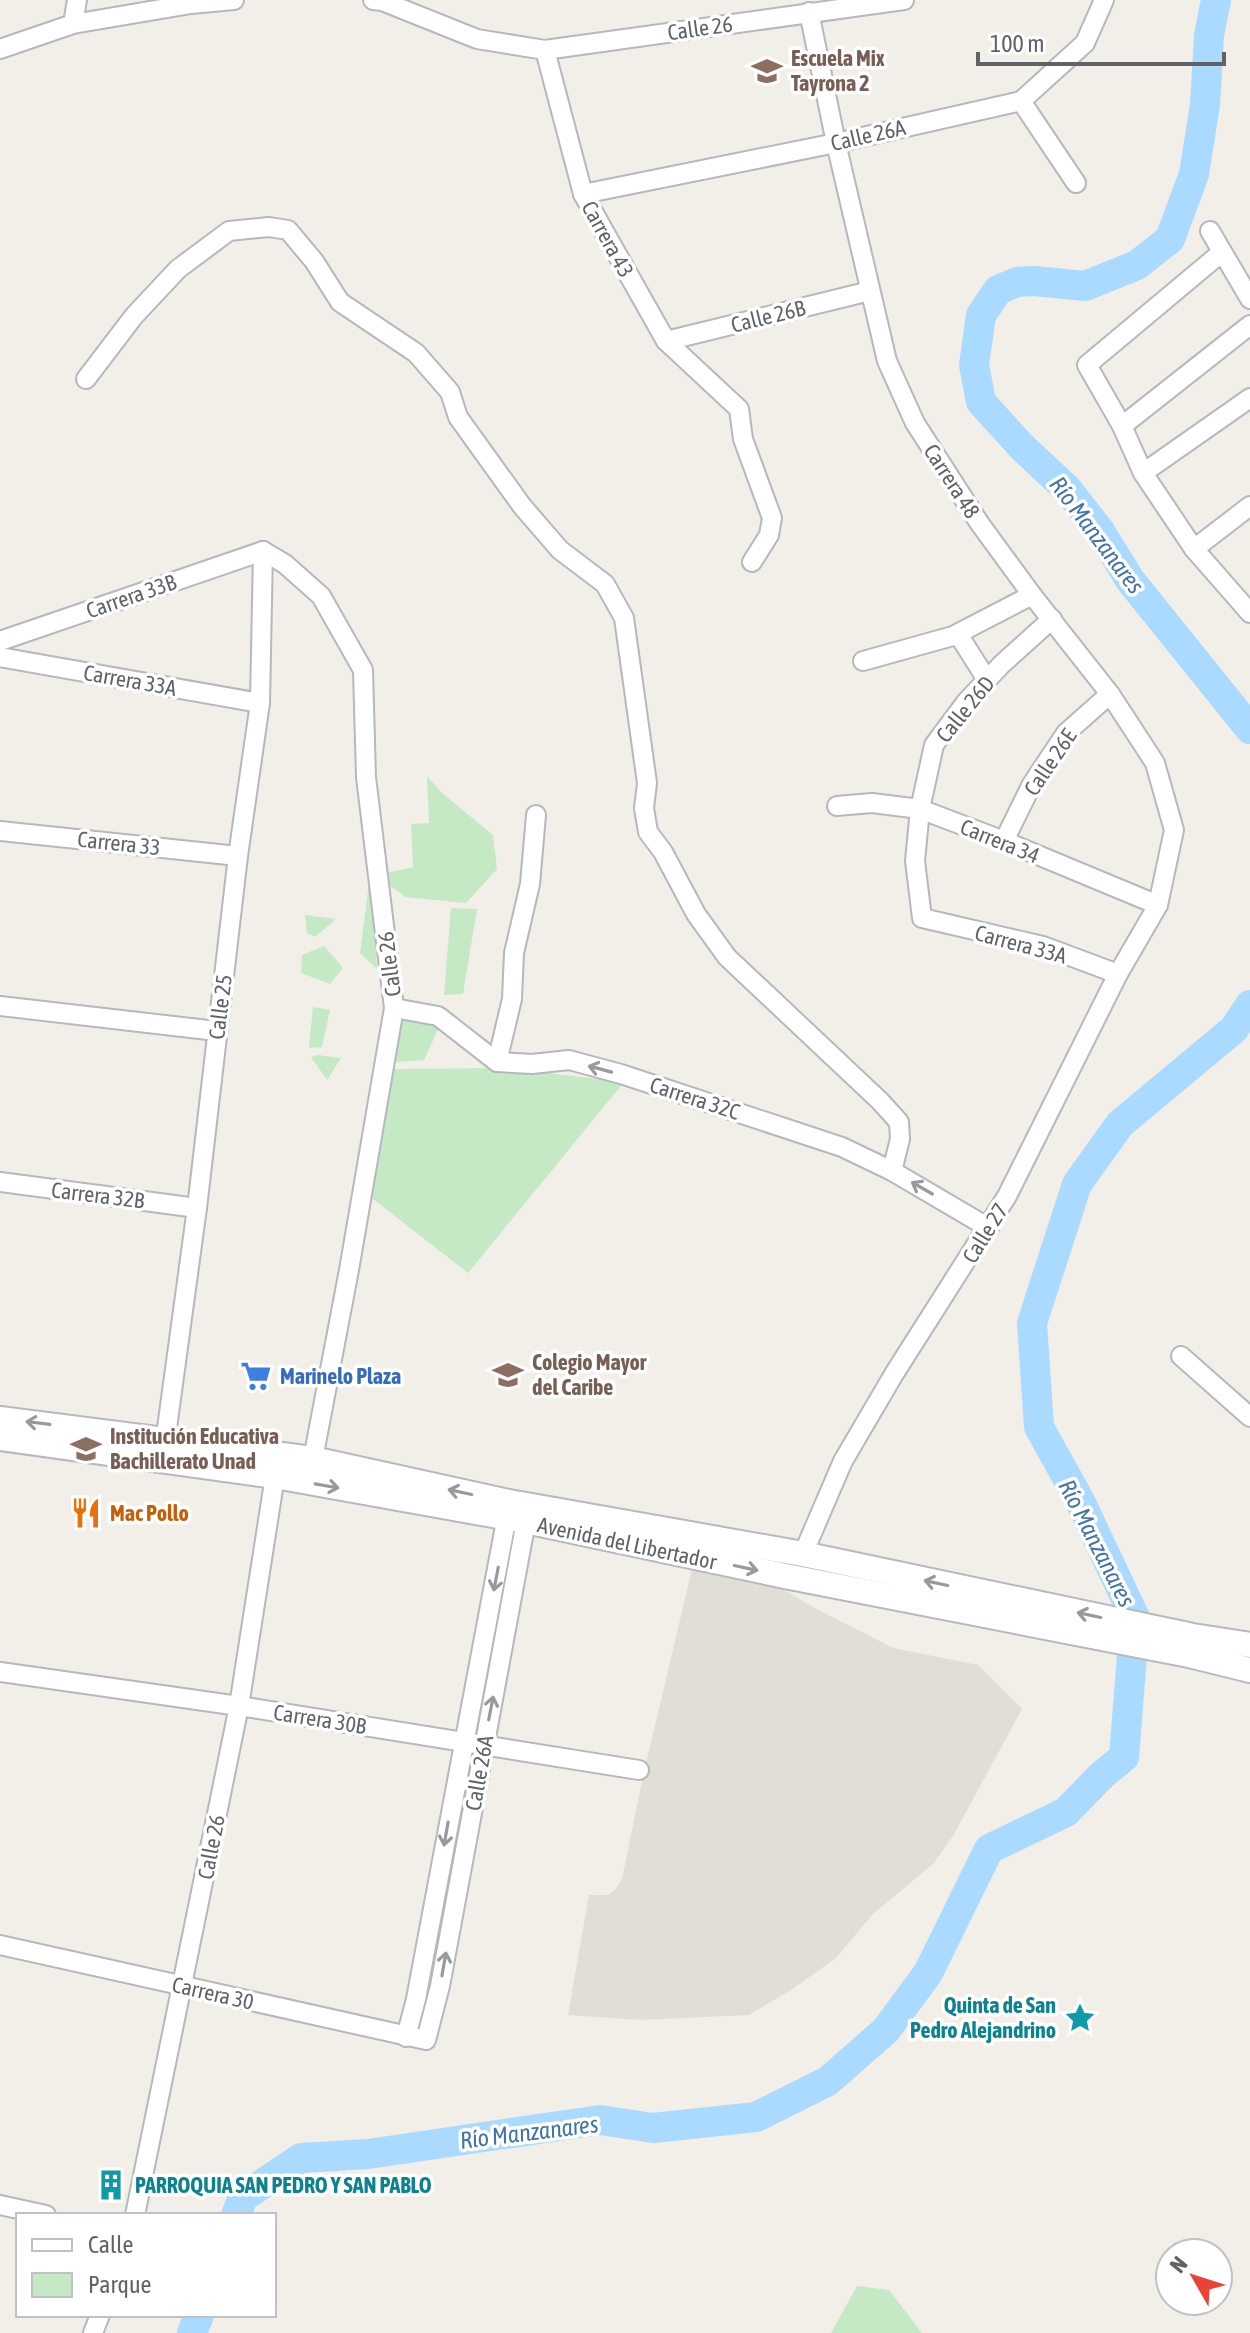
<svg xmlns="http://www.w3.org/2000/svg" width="1250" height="2333" viewBox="0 0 1250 2333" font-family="'Asap Condensed',sans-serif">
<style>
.education{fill:#e1ded6}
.green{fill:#c5e8c5}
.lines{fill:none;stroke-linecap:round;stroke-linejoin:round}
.river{stroke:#aadaff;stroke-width:30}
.street-casing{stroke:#b5b8bc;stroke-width:22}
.secondary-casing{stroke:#b6babf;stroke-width:28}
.street{stroke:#fff;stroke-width:18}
.secondary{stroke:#fff;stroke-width:24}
.oneway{stroke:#979a9d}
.labels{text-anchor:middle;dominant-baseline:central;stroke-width:7;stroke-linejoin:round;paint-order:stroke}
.street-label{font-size:22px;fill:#5f6368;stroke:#fff}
.education-label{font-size:22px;font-weight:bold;fill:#785e54;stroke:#fff;text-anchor:start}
.shop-label{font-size:22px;font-weight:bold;fill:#366cbe;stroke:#fff;text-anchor:start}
.food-label{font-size:22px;font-weight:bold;fill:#c56008;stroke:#fff;text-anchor:start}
.culture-label{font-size:22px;font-weight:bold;fill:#0d838f;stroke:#fff;text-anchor:end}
.water-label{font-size:24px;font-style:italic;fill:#4174aa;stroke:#fff}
</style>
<rect width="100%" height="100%" fill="#f1efe8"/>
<polygon class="education" points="693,1565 777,1586 815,1608 893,1648 978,1665 1022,1709 953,1836 934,1863 872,1915 836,1958 791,1990 749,2015 641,2020 568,2015 589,1895 607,1895 614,1891 622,1879 644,1772"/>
<g class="green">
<polygon points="427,776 442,793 493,835 497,869 466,903 406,897 390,886 387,873 413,867 411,824 429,823"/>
<polygon points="371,867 377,969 360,953"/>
<polygon points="451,908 477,909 463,994 444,995"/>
<polygon points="305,915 336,919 315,937 307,933"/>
<polygon points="324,946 343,968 330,984 301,973 302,955"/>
<polygon points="313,1007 330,1010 322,1047 309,1048"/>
<polygon points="399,1015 440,1025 424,1060 395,1062"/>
<polygon points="317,1055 341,1058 327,1080 311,1057"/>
<polygon points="503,1068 624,1082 468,1273 368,1195 391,1069"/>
<polygon points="857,2286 889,2290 922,2333 831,2333"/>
</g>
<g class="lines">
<g class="river">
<polyline points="1216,0 1209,35 1205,105 1194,174 1170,239 1137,265 1085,286 1034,281 1017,282 998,290 981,315 974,365 981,402 1022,447 1067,489 1100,531 1130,580 1250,729"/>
<polyline points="236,2215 243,2197 301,2158 368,2154 600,2120 653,2128 756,2117 828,2081 886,2030 928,1973 989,1849 1066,1812 1102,1775 1124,1757 1135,1618 1080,1501 1039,1427 1032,1323 1077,1184 1120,1124 1234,1029 1250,1005"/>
<polyline points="192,2333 199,2315"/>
</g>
<g class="street-casing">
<g id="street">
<polyline points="373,0 382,1 477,39 545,50 904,0"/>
<polyline points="73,24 77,0"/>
<polyline points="0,49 73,24 191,4 234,0"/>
<polyline points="545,50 583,194 666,341 739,409 743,439 772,518 769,535 752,562"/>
<polyline points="1021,101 1076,183"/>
<polyline points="583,194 836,143 1021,101 1085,43 1104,0"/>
<polyline points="1210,231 1250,299"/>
<polyline points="1222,252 1087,365 1122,426 1143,473 1194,549 1250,613"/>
<polyline points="666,341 870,291"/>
<polyline points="86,379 134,316 178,269 229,231 269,227 288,230 314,261 340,302 416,353 450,392 458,417 522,506 560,550 605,584 624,618 647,783 644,808 648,832 663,852 696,914 727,957 880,1101 899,1122 900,1139 892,1171"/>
<polyline points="1122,426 1250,325"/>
<polyline points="1143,473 1250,398"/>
<polyline points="1194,549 1250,506"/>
<polyline points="263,551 285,564 321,596 363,670 366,777 394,1008 349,1270 313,1459"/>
<polyline points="1052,619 1002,664 966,702 934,745 920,809 915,861 922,918 1043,946 1118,974"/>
<polyline points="958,634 987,680"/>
<polyline points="0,641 263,551"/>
<polyline points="0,657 260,703"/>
<polyline points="863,661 953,636 1032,595"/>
<polyline points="837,806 872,803 920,809 1004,841 1158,905"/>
<polyline points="0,831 238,856"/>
<polyline points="1004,841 1032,784 1066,733 1110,694"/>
<polyline points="0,1006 217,1031"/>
<polyline points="394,1008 438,1016 497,1062 532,1064 569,1060 621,1074 842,1147 892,1171 989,1228"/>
<polyline points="497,1062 512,999 514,953 530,884 536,815"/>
<polyline points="0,1182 197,1208"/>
<polyline points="1181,1356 1250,1417"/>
<polyline points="164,1450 197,1208 238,856 260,703 263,551"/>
<polyline points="803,1554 843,1461 894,1374 1007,1196 1118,974 1158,905 1174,830 1155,763 1110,694 1032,595 980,524 915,423 887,361 836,143 809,12"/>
<polyline points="0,1672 239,1706 639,1770"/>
<polyline points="0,1945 426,2040 440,1986 526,1521 524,1509"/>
<polyline points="406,2037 416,1999 509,1505"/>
<polyline points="0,2205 46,2215"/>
<polyline points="135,2215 239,1706 275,1476"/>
<polyline points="93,2333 100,2315"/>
</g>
</g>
<g class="secondary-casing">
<g id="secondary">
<polyline points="0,1419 313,1459 509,1502 803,1554 1193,1636 1250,1645"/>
<polyline points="0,1438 275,1476 526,1521 785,1576 1189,1655 1250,1670"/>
</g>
</g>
<use href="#street" class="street"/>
<use href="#secondary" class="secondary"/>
</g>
<defs><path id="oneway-shaft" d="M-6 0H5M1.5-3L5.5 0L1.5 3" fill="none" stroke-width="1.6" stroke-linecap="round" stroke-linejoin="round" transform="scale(2)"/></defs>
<g class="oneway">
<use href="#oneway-shaft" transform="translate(600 1069) rotate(-165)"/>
<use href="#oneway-shaft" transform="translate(922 1188) rotate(-150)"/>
<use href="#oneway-shaft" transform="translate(38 1423) rotate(-173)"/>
<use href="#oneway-shaft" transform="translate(327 1486) rotate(10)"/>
<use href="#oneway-shaft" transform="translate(460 1492) rotate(-168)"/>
<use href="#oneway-shaft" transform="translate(746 1568) rotate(12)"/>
<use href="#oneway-shaft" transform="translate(496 1579) rotate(101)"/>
<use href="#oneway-shaft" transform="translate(936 1583) rotate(-168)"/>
<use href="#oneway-shaft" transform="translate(1089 1615) rotate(-168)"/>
<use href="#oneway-shaft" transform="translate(491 1708) rotate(-79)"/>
<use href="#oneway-shaft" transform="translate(446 1834) rotate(100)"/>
<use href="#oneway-shaft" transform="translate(444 1964) rotate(-80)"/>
</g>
<defs>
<g id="school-bare" transform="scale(2.4)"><path d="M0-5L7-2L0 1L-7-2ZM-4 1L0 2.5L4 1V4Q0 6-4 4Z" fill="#8d6e63" stroke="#fff" stroke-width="2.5" paint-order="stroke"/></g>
<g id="supermarket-bare" transform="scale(2.4)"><path d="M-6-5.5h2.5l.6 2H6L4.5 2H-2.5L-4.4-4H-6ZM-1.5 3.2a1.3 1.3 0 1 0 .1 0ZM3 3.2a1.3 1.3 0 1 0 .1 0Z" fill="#3f7fe0" stroke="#fff" stroke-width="2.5" paint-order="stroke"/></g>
<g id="restaurant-bare" transform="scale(2.4)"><path d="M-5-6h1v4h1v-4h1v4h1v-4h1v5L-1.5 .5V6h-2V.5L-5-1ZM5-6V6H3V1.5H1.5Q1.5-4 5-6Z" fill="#e8710a" stroke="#fff" stroke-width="2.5" paint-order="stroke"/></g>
<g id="sight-bare" transform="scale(2.4)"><path d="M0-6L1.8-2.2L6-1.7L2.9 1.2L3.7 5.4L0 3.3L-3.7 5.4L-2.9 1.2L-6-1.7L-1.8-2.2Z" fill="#0f9aa8" stroke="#fff" stroke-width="2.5" paint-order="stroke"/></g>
<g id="building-bare" transform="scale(2.4)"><path d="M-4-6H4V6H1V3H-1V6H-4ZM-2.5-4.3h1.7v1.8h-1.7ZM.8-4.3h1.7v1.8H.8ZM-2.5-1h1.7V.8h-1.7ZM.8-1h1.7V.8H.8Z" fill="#0f9aa8" stroke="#fff" stroke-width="2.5" paint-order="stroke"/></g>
</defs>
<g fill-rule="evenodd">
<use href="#school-bare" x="767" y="71"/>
<use href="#school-bare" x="508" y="1375"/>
<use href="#supermarket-bare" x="256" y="1376"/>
<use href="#school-bare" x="86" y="1449"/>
<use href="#restaurant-bare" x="86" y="1513"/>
<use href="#sight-bare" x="1080" y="2018"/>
<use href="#building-bare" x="111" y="2185"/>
</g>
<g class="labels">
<g class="street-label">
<text transform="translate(700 28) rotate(-8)">Calle 26</text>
<text transform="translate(868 135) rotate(-13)">Calle 26A</text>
<text transform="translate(608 239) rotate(61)">Carrera 43</text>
<text transform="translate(768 316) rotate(-14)">Calle 26B</text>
<text transform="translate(952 481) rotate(57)">Carrera 48</text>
<text transform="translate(131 596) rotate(-19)">Carrera 33B</text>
<text transform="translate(130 680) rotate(10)">Carrera 33A</text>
<text transform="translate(965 709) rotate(-51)">Calle 26D</text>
<text transform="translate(1050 762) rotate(-56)">Calle 26E</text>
<text transform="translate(1000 841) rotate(22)">Carrera 34</text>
<text transform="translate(119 843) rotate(6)">Carrera 33</text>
<text transform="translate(1021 944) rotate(15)">Carrera 33A</text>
<text transform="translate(389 964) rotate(-97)">Calle 26</text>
<text transform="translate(220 1007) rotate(-83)">Calle 25</text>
<text transform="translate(695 1098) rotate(18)">Carrera 32C</text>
<text transform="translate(98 1195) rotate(7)">Carrera 32B</text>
<text transform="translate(985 1233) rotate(-58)">Calle 27</text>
<text transform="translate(627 1543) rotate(12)">Avenida del Libertador</text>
<text transform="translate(320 1719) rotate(9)">Carrera 30B</text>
<text transform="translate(479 1773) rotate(-80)">Calle 26A</text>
<text transform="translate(211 1847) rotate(-79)">Calle 26</text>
<text transform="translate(213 1993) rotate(13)">Carrera 30</text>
</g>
<g class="education-label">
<text x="791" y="58">Escuela Mix<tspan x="791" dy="25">Tayrona 2</tspan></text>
<text x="532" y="1362">Colegio Mayor<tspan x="532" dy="25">del Caribe</tspan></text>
<text x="110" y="1436">Institución Educativa<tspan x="110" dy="25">Bachillerato Unad</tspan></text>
</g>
<g class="shop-label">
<text x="280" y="1376">Marinelo Plaza</text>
</g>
<g class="food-label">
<text x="110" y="1513">Mac Pollo</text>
</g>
<g class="culture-label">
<text x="1056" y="2005">Quinta de San<tspan x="1056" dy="25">Pedro Alejandrino</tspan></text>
<text x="135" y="2185" text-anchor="start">PARROQUIA SAN PEDRO Y SAN PABLO</text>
</g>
<g class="water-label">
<text transform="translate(1097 535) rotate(53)">Río Manzanares</text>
<text transform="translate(1097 1543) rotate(63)">Río Manzanares</text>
<text transform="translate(529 2132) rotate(-7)">Río Manzanares</text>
</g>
</g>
<rect x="16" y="2213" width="260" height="104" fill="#ffffff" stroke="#bfc1c3" stroke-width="2"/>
<rect x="32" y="2239" width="40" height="12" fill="#ffffff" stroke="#bfc1c3" stroke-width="2"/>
<text x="88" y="2253" font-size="24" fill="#5f6368">Calle</text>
<rect x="32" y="2273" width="40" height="24" fill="#c5e8c5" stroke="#bfc1c3" stroke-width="2"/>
<text x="88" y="2293" font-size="24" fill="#5f6368">Parque</text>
<g transform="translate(1194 2277) rotate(309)"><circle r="38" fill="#ffffff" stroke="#bfc1c3" stroke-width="2"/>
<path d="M0-6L14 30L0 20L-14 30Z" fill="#ea4335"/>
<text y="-12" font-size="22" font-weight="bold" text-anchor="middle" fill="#5f6368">N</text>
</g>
<path d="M978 52v12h246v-12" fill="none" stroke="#5f6368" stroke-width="4"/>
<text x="990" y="52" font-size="24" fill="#5f6368" stroke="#ffffff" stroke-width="6" paint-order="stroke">100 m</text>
</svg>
